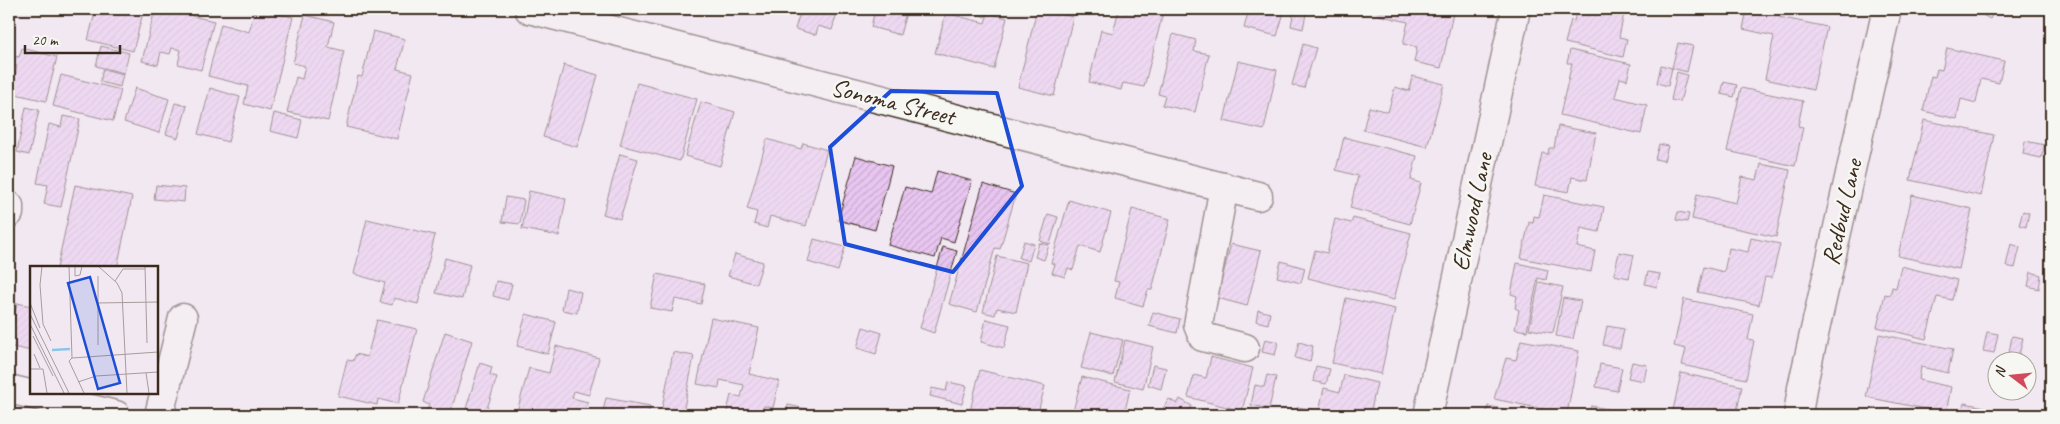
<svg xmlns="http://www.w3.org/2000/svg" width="2060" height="424" viewBox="0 0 2060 424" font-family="Caveat,sans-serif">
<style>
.building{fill:url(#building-hatch);stroke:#3b2a1e}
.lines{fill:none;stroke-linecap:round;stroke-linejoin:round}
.minor-casing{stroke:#3b2a1e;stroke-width:31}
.minor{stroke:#f6f6f2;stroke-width:28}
.marked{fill:none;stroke:#1d4ed8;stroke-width:4;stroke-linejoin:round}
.labels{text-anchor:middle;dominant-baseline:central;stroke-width:5;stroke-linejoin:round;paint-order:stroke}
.street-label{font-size:25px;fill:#3b2a1e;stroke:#f6f6f2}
.inset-river{fill:none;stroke:#8ac6e9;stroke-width:2.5}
.inset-road{fill:none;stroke:#a99c9d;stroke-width:1}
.view{fill:#1d4ed8;fill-opacity:0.15;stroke:#1d4ed8;stroke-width:2.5}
.inset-edge{fill:none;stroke:#3b2a1e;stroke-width:2.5}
</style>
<defs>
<pattern id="building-hatch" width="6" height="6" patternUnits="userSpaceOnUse" patternTransform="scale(1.25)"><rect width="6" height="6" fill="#e8c6f1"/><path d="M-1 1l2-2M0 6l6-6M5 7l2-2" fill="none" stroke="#c8aace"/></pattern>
</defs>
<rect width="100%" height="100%" fill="#f2e8f2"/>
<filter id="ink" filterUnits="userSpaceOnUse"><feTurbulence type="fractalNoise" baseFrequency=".02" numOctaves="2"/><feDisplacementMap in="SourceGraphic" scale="10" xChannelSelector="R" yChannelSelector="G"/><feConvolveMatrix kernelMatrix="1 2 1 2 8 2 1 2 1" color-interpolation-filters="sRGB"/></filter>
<g filter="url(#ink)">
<g class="building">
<polygon points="96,9 144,9 133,51 88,40"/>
<polygon points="155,9 194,9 192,16 214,21 201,70 178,64 181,50 172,48 170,54 161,52 158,65 142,61"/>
<polygon points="255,9 293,17 270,111 244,104 248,86 208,76 221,24 249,32"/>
<polygon points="801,9 838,9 832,30 818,26 816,35 795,29"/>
<polygon points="875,9 907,9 900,35 871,27"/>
<polygon points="966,9 988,9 985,17"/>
<polygon points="1037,9 1073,17 1054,96 1018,87"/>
<polygon points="1119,9 1164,9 1144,87 1123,83 1121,90 1089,82 1101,30 1113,33"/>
<polygon points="1249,9 1285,9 1277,36 1244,28"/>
<polygon points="1294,9 1307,9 1303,29 1291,26"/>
<polygon points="1379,9 1454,9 1441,68 1414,62 1417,47 1403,44 1408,22 1378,15"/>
<polygon points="1577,9 1625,9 1619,37 1627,39 1623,57 1565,43 1571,20 1574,21"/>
<polygon points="1747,9 1781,10 1779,17 1827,27 1813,90 1765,79 1774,36 1743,29"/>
<polygon points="1972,9 1995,9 1990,19"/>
<polygon points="946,13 985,23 988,13 1007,18 994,69 935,53"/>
<polygon points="305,15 334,22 328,47 344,51 328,121 287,112 296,77 302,79 305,66 293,63"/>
<polygon points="373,31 405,39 397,69 413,73 397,139 346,127 358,76 362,77"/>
<polygon points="1173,34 1196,40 1194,51 1209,54 1195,112 1162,105 1165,96 1158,94"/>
<polygon points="1678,43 1693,46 1687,72 1672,68"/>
<polygon points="1303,44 1316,48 1304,88 1292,85"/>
<polygon points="101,46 129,53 124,73 96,66"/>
<polygon points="22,48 57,57 46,101 11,93 17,66 12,65 14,56 19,57"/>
<polygon points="1947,48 2004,61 1999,83 1981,79 1976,103 1961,99 1957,119 1923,111 1931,76 1935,77 1937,69 1942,70"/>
<polygon points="1570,50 1631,64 1627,80 1620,78 1615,97 1647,105 1641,134 1560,115 1572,63 1567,63"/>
<polygon points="1238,61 1277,70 1264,130 1224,121"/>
<polygon points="564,65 598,75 577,147 543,137"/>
<polygon points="1661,65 1672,68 1668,86 1657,83"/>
<polygon points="103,69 123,74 120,87 100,82"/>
<polygon points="1677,72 1687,75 1680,102 1671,100"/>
<polygon points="61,75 121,90 113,121 53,106"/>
<polygon points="1412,76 1444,84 1427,147 1363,130 1369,107 1388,112 1395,87 1409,91"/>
<polygon points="1724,82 1737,85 1734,97 1721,94"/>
<polygon points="637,83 697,99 680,161 620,145"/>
<polygon points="135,88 169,99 159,133 124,122"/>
<polygon points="210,88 240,97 228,142 198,134"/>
<polygon points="1741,88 1803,101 1798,126 1803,127 1795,166 1727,151"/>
<polygon points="701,102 735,112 720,166 685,156"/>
<polygon points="175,103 187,106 178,138 166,134"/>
<polygon points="26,107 39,110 29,155 17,152"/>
<polygon points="274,113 302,120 298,138 270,131"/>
<polygon points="63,116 80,119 61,207 44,204 48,185 37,183 49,124 61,127"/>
<polygon points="1924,120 1994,135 1981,196 1910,180"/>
<polygon points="1558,126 1596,133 1587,180 1572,177 1569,192 1535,186 1542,153 1548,154 1549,148 1554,148"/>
<polygon points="1344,137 1417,156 1411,180 1421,183 1410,224 1350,208 1358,176 1336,170"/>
<polygon points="767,139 801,149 803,143 827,150 806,226 770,216 767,228 754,224 757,212 747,209"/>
<polygon points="2025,141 2045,145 2041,158 2023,154"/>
<polygon points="1659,144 1668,146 1664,161 1655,159"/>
<polygon points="620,154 638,159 620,219 603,214"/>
<polygon points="856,156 892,166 875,230 838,220"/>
<polygon points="1761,164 1790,170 1776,237 1692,219 1697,194 1736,203 1742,177 1757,180"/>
<polygon points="937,171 972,181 954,242 941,238 935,258 888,245 905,187 931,194"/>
<polygon points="983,184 1016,194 1000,249 995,248 977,312 949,304"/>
<polygon points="75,185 132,197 117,268 57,268"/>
<polygon points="156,185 185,188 184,202 154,199"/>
<polygon points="529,191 566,199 559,236 522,229"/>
<polygon points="1544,195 1604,207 1599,232 1581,228 1577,247 1595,251 1591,272 1521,258 1529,222 1533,223 1534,216 1539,217"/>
<polygon points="1912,195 1972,209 1959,269 1898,256"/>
<polygon points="506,197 524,200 520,224 502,222"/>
<polygon points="1069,200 1111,213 1100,252 1080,246 1073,270 1068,268 1065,277 1052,273 1055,264 1051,263"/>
<polygon points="1132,209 1170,219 1152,290 1148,290 1143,306 1115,298 1119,282 1114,281"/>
<polygon points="2023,211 2029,213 2026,227 2019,225"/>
<polygon points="1678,212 1689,214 1687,222 1676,220"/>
<polygon points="1048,214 1058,217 1050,244 1040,241"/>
<polygon points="1353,218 1411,233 1394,300 1308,278 1315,250 1327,253 1335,219 1351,223"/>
<polygon points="367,219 435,235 418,304 394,298 392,305 380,302 385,283 354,274"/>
<polygon points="1751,238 1780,244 1772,278 1765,277 1759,305 1698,292 1704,267 1724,272 1729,248 1748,252"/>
<polygon points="814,239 845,247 838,271 808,262"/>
<polygon points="1024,241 1034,244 1029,261 1019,258"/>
<polygon points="1039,243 1049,245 1044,260 1035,257"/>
<polygon points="1231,244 1261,251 1247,306 1217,298"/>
<polygon points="2011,244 2020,247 2015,268 2006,266"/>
<polygon points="943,247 957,251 934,333 920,328"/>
<polygon points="1619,252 1634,255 1629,278 1614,275"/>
<polygon points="735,254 763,262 756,284 728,276"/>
<polygon points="997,256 1027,263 1016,312 997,308 995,315 983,312"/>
<polygon points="445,258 470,265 462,299 436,293"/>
<polygon points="1281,261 1305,268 1301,283 1277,277"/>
<polygon points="1517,263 1548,270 1546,280 1538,278 1527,331 1515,329 1519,310 1515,308 1517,296 1511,294"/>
<polygon points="1901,266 1957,280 1952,300 1937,297 1926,339 1877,327 1885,294 1890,295 1892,287 1896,288"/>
<polygon points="1648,272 1660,274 1657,287 1645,284"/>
<polygon points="2031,272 2041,275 2039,289 2028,286"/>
<polygon points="657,274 705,284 701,304 675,299 672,312 650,308"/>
<polygon points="496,281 512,284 508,300 493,296"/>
<polygon points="1539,282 1563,287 1553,333 1529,329"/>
<polygon points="566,288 581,292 577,313 562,310"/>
<polygon points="1346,298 1395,309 1381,374 1332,363"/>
<polygon points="1563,298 1581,301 1573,339 1556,336"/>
<polygon points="1684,299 1753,314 1748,340 1754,341 1746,379 1682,365 1686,349 1674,346"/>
<polygon points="17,303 31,306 31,351 9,346"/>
<polygon points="1258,310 1270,313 1268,324 1256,321"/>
<polygon points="1153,312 1180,319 1177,333 1149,326"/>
<polygon points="526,314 556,322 548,354 517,346"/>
<polygon points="711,318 759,328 749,374 779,381 773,408 764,406 762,415 726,415 731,395 741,397 744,385 720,380 719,388 697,384"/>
<polygon points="986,319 1010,325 1004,348 981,342"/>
<polygon points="377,320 417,329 398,404 378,399 377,405 338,396 347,360 353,361 356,354 367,357"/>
<polygon points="1607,326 1624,329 1620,349 1603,345"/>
<polygon points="863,327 882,333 876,354 857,348"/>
<polygon points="445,332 472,341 451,411 446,410 445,415 425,415 429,405 423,402"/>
<polygon points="1091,332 1123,340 1113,376 1081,368"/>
<polygon points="1987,332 1998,334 1994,353 1983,351"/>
<polygon points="1879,334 1953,349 1948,373 1921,367 1919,380 1951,387 1946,413 1866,397"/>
<polygon points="2012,336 2023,338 2019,355 2009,353"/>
<polygon points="1265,339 1278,342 1275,355 1262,352"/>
<polygon points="1125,340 1153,347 1143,389 1115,382"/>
<polygon points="1521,340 1579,351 1567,414 1494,399 1506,358 1516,360"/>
<polygon points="1299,342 1313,346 1310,362 1295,358"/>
<polygon points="556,346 599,358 589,395 574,391 572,398 588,402 584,415 516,415 529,368 549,373"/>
<polygon points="673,352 694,356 683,413 662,408"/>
<polygon points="1211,357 1253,368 1242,411 1188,397 1194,375 1206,378"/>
<polygon points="1632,362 1647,365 1644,381 1628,378"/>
<polygon points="480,363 492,367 490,375 497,377 485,415 464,415"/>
<polygon points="1600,364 1622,368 1617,391 1596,387"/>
<polygon points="1153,365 1166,368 1161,389 1148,385"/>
<polygon points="1316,366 1330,369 1326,384 1313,381"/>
<polygon points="980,370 1045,386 1038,412 1017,407 1015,415 969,415"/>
<polygon points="1681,373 1742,386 1737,411 1745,413 1744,415 1672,415"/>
<polygon points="1267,375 1276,377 1269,409 1251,405 1255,385 1264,387"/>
<polygon points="1344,375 1377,383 1370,414 1361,413 1360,415 1296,415 1298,407 1319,411 1324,388 1340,392"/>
<polygon points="1082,377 1130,389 1124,415 1072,415"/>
<polygon points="2049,379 2051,380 2051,415 2044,415"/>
<polygon points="948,382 967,386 962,404 930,396 932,388 946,391"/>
<polygon points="606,398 650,406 648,415 610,415 611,412 603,411"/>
<polygon points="1169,399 1177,404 1180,399 1192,406 1186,415 1159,415"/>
<polygon points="1964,403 1985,407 1983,415 1961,415"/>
<polygon points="788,405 825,413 824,415 786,415"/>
<polygon points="1488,406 1534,415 1486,415"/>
<polygon points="1591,406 1608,409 1607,415 1589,415"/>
</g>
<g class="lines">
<g class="minor-casing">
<g id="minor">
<polyline points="529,9 1258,196"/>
<polyline points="1224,187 1198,325 1203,337 1245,348"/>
<polyline points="9,206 9,213"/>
<polyline points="9,389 116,415"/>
<polyline points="159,415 183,318"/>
<polyline points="1428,415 1516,9"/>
<polyline points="1798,415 1802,388 1887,9"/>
</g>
</g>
<use href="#minor" class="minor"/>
</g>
</g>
<path d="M0 0H2060V424H0ZM891,91l106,2 25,93 -69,86 -108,-28 -15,-97z" fill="#f2e8f2" fill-opacity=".55" fill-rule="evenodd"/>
<path class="marked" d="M891,91l106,2 25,93 -69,86 -108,-28 -15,-97z"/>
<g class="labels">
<g class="street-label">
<text transform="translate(893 102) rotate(14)">Sonoma Street</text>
<text transform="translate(1472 212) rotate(-78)">Elmwood Lane</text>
<text transform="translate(1842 212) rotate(-77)">Redbud Lane</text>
</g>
</g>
<g transform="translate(30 266)">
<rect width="128" height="128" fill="#f2e8f2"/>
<path class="inset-river" d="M22,84l18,-1"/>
<path class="inset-road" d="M12,0l-2,19 3,39 8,17M39,0l3,92 -3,3 15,32M45,0v10l5,-1 2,-9M68,0l19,17 5,10 5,100M115,0l2,77M68,10v69M85,15l8,-12h22M0,37l10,25M67,37l61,-1M0,48l39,79M0,58l34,69M3,70l20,40M4,88l6,14M42,92l86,-6M0,103h13l4,24M116,107l3,20M48,116l18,-6 62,-4"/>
<path class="view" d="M60,11l30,106 -22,6 -30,-106z"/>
<rect width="128" height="128" class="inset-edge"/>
</g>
<rect width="2060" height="424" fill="none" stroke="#f6f6f2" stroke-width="30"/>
<rect x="15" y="15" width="2030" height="394" fill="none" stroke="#3b2a1e" stroke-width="2" filter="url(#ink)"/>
<g transform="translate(2012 376) rotate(286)"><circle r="24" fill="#f6f6f2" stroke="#aba49d"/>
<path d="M0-4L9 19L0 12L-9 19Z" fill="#d1495b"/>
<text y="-8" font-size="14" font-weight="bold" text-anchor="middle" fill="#3b2a1e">N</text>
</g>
<path d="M25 45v8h95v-8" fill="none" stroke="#3b2a1e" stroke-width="2.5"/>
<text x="32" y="45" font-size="15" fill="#3b2a1e" stroke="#f6f6f2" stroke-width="4" paint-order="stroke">20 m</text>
</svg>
